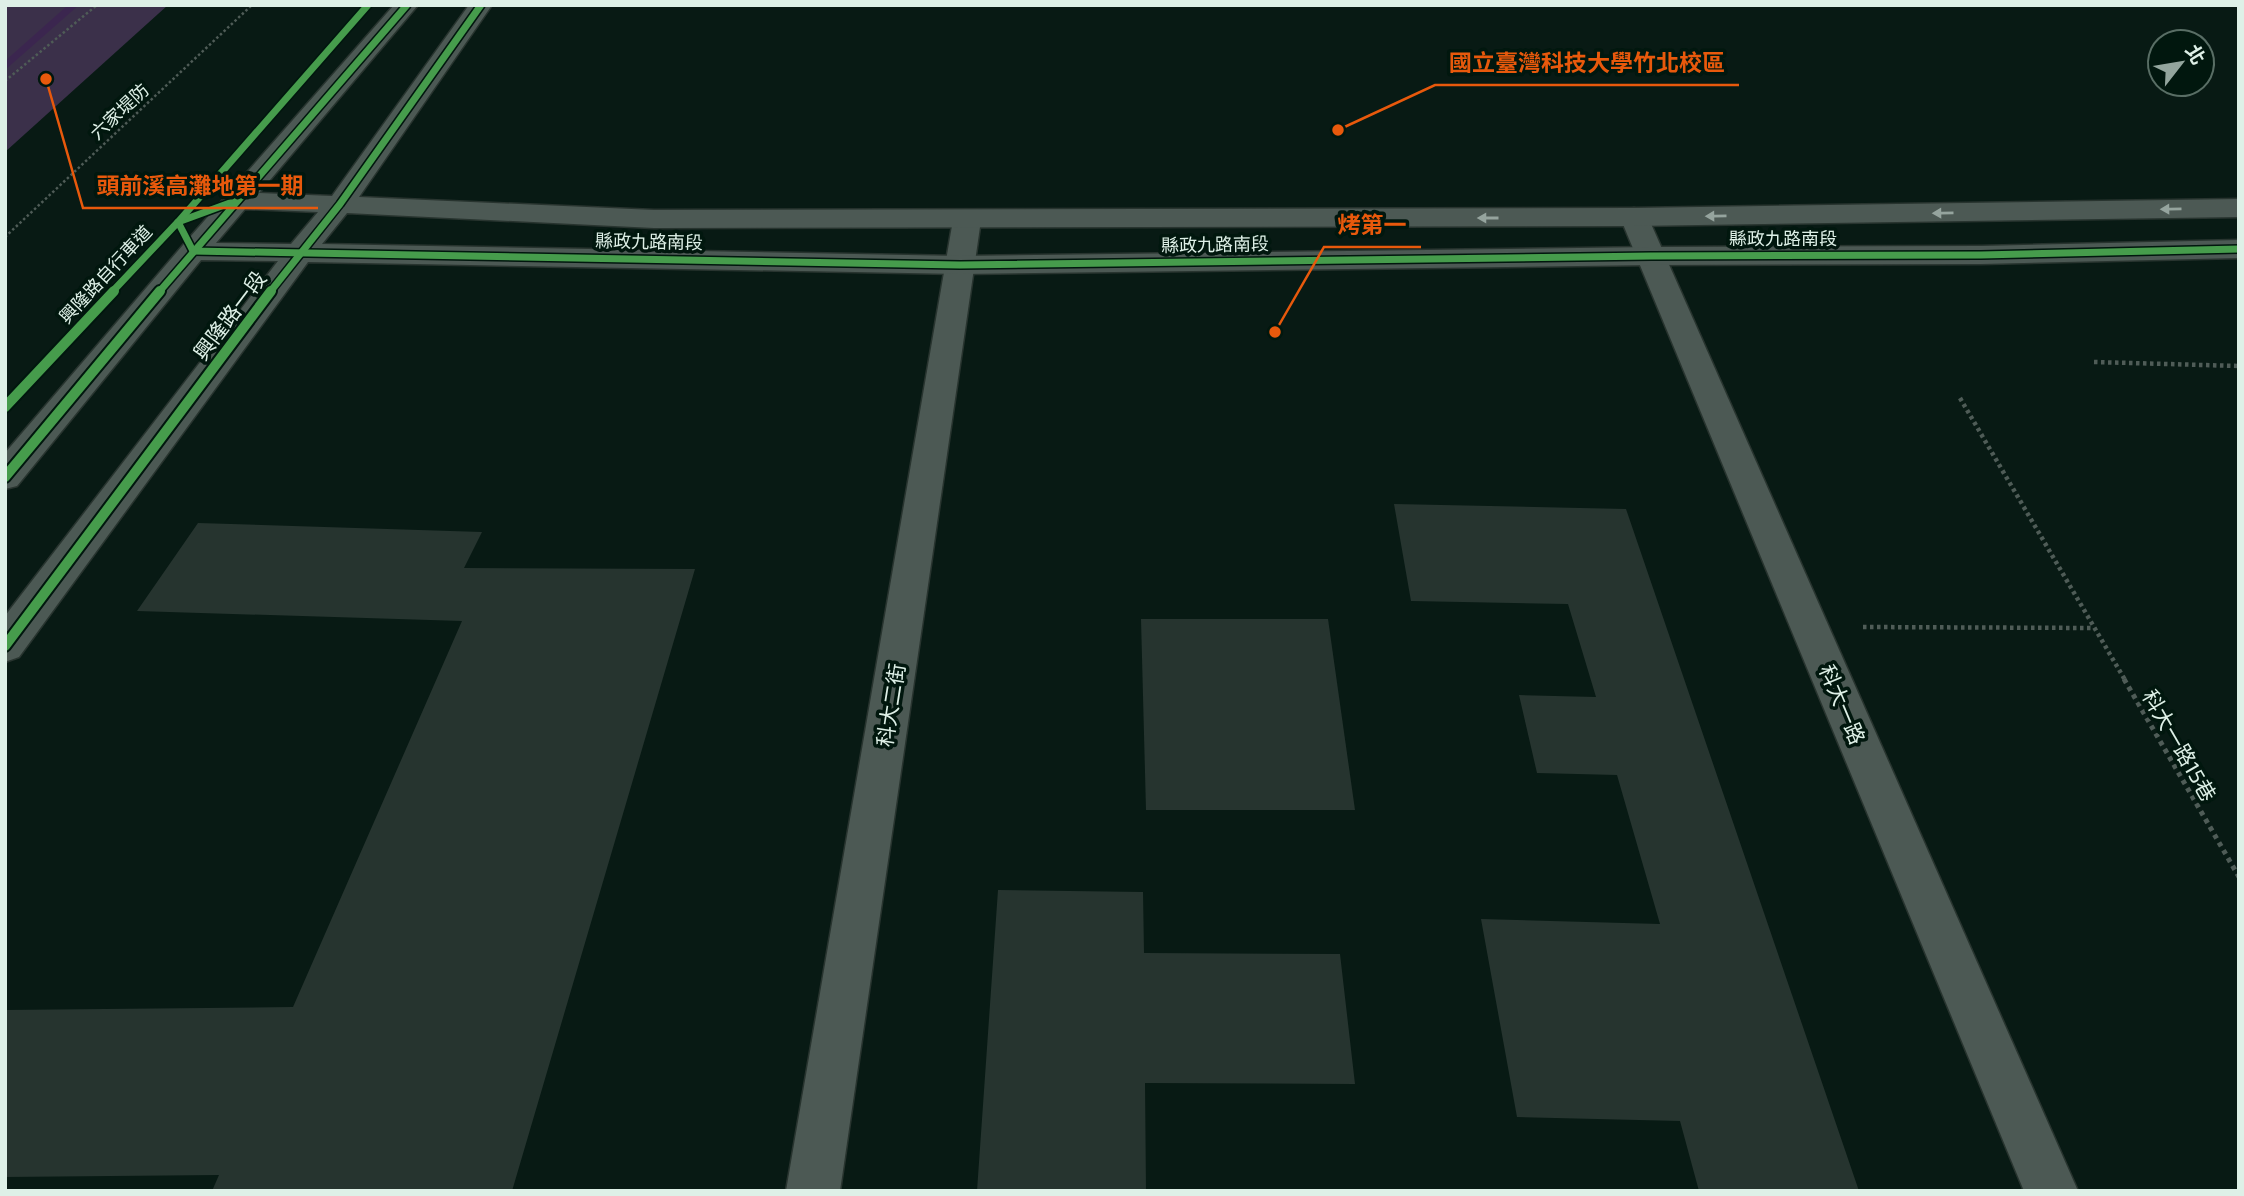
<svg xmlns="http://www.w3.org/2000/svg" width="2244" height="1196" viewBox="0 0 2244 1196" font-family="'Exo 2','Noto Sans TC',sans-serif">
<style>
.green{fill:#3b304a}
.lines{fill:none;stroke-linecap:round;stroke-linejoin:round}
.stream{fill:#3b264f;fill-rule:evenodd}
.building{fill:#26342f}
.minor-casing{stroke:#28342f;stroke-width:3}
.tertiary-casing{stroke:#28342f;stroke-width:3}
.path-far2{stroke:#4f5c57;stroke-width:2.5;stroke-dasharray:2.5 2.5;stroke-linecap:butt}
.path-far1{stroke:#4f5c57;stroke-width:4.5;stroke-dasharray:3.5 3.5;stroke-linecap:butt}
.path{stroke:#4f5c57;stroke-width:5;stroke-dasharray:4.5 4.5;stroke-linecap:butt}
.minor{fill:#4c5954;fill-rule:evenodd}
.tertiary{fill:#4c5954;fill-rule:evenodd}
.cycleway-far1-casing{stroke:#01170e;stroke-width:10}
.cycleway-casing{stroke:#01170e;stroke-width:14}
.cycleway-far1{stroke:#469c4c;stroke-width:7}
.cycleway{stroke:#469c4c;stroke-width:10}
.oneway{fill:#95a49e}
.labels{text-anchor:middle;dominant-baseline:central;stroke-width:7;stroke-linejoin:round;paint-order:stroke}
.far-street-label{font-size:18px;fill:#def0e7;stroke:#01170e}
.street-label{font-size:21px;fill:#def0e7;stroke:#01170e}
.leader{fill:none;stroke:#e8590c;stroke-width:2.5}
.callout-dot{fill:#e8590c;stroke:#01170e;stroke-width:2.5}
.callout-label{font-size:23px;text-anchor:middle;font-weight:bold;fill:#e8590c;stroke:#01170e;stroke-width:7;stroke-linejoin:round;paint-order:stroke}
</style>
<rect width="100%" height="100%" fill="#081a14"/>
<polygon class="green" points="5,5 168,5 5,152"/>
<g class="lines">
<polygon class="stream" points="68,5 79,5 5,70 5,61"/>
</g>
<g class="building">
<polygon points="1394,504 1626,509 1859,1191 1699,1191 1680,1121 1517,1117 1481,919 1660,924 1617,775 1537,773 1519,695 1596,697 1568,604 1411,601"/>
<polygon points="198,523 482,532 464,568 695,569 512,1191 212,1191 219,1175 5,1177 5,1010 293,1007 462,621 137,611"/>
<polygon points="1141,619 1328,619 1355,810 1146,810"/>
<polygon points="998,890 1143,892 1144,953 1340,954 1355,1084 1145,1083 1146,1191 977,1191"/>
</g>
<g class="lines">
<g class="minor-casing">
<g id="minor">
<polygon points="1634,208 1644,211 1648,217 2078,1191 2024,1191 1620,217 1624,211"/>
<polygon points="967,211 977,214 981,220 840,1191 786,1191 953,220 957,214"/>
</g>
</g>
<g class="tertiary-casing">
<path id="tertiary" d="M394,5h24l-159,188 73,3 137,-191h23l-133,192 295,13 980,-2 605,-9v18l-605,9 -980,2 -307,-15 -25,31 638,12 691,-9 330,-1 258,-6v18l-258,6 -330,1 -691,9 -652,-12 -289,395 -14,5v-46l273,-355 -77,-1 -184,226 -12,3v-36l178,-208zM245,209l73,3 -27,32 -75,-1z"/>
</g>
<g class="path-far2">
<polyline points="5,81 97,5"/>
<polyline points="5,237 252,5"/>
</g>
<g class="path-far1">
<polyline points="2094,362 2239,366"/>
<polyline points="1960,398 2125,680"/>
<polyline points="1863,627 2094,628"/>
</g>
<polyline class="path" points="2124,679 2239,877"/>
<use href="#minor" class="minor"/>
<use href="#tertiary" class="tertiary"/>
<g class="cycleway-far1-casing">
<g id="cycleway-far1">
<polyline points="238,200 178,222 193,251 960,265 1651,256 1981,255 2239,249"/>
<polyline points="112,292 178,222 368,5"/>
<polyline points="159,292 407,5"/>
<polyline points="270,292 340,204 481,5"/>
</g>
</g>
<g class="cycleway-casing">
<g id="cycleway">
<polyline points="5,407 114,291"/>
<polyline points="5,477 160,291"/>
<polyline points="5,646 271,291"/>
</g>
</g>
<use href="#cycleway-far1" class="cycleway-far1"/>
<use href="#cycleway" class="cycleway"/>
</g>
<defs><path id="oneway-solid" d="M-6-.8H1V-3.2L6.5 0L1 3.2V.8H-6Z" transform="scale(1.75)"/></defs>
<g class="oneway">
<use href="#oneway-solid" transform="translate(2171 209) rotate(179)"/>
<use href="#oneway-solid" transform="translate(1943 213) rotate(179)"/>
<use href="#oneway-solid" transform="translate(1716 216) rotate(179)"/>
<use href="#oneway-solid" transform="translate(1488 218) rotate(180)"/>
</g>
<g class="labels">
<g class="far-street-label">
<text transform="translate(119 111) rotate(-43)">六家堤防</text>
<text x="1783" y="238">縣政九路南段</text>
<text transform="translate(649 241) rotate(1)">縣政九路南段</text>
<text transform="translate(1215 244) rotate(-1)">縣政九路南段</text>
<text transform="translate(105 274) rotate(-47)">興隆路自行車道</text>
</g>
<g class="street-label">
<text transform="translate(229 315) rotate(-53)">興隆路一段</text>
<text transform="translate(1843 704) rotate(67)">科大一路</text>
<text transform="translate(890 705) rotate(-81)">科大二街</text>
<text transform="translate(2180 745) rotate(60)">科大一路15巷</text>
</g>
</g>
<path class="leader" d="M1338 130L1435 85H1739M46 79L83 208H318M1275 332L1324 247H1421"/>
<g class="callout-dot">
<circle cx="1338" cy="130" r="7"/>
<circle cx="46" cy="79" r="7"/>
<circle cx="1275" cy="332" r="7"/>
</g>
<g class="callout-label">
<text x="1587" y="71">國立臺灣科技大學竹北校區</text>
<text x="200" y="194">頭前溪高灘地第一期</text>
<text x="1372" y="233">烤第一</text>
</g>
<rect width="2244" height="1196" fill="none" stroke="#def0e7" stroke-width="14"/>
<g transform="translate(2181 63) rotate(59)"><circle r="33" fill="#01170e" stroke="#596e65" stroke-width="2"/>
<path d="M0-5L12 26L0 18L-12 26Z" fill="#93a59d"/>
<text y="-10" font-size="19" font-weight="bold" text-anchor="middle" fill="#def0e7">北</text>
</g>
</svg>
